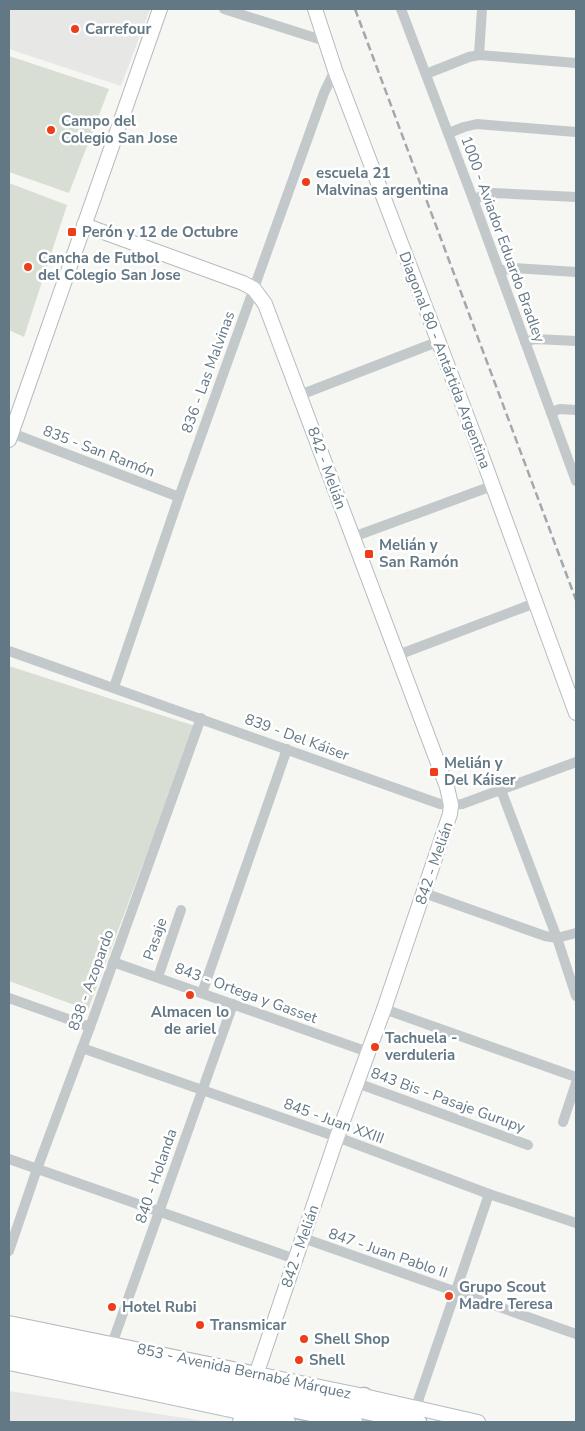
<svg xmlns="http://www.w3.org/2000/svg" width="585" height="1431" viewBox="0 0 585 1431" font-family="'Nunito Sans',sans-serif">
<style>
.built{fill:#e7e8e6}
.green{fill:#d8ded3}
.lines{fill:none;stroke-linecap:round;stroke-linejoin:round}
.secondary-casing{stroke:#b5bbbf;stroke-width:16}
.primary-casing{stroke:#b6bbbe;stroke-width:19}
.street{stroke:#c3c8ca;stroke-width:10}
.secondary{stroke:#fff;stroke-width:14}
.primary{stroke:#fff;stroke-width:16}
.rail{stroke:#a1a9ae;stroke-width:2.5;stroke-dasharray:8 4;stroke-linecap:butt}
.poi-dot{fill:#ee3d1a;stroke:#fff;stroke-width:2}
.labels{text-anchor:middle;dominant-baseline:central;stroke-width:5;stroke-linejoin:round;paint-order:stroke}
.poi-label{font-size:15px;font-weight:bold;fill:#637885;stroke:#fff;text-anchor:start}
.street-label{font-size:15px;fill:#637885;stroke:#fff}
</style>
<rect width="100%" height="100%" fill="#f6f6f2"/>
<g class="built">
<polygon points="9,9 150,9 121,86 9,49"/>
<polygon points="9,1391 210,1422 9,1422"/>
</g>
<g class="green">
<polygon points="9,56 109,89 69,193 9,172"/>
<polygon points="9,183 67,205 24,337 9,330"/>
<polygon points="9,666 195,726 88,1010 9,981"/>
</g>
<g class="lines">
<g class="secondary-casing">
<g id="secondary">
<polyline points="315,9 335,70 476,440 576,713"/>
<polyline points="84,225 243,283 254,289 265,304 447,787 451,805 450,814 384,1009 337,1137 240,1422"/>
<polyline points="9,440 160,9"/>
<polyline points="9,1323 364,1396 478,1422"/>
<polyline points="9,1363 288,1422"/>
</g>
</g>
<g class="primary-casing">
<g id="primary">
<polyline points="9,1337 418,1422"/>
<polyline points="9,1350 354,1422"/>
<polyline points="364,1396 382,1415"/>
</g>
</g>
<g class="street">
<polyline points="224,9 325,41"/>
<polyline points="401,9 473,199 576,481"/>
<polyline points="479,55 576,63"/>
<polyline points="426,74 469,57 479,55 482,9"/>
<polyline points="449,133 464,127 477,124 576,132"/>
<polyline points="473,199 493,193 576,197"/>
<polyline points="499,271 514,268 576,272"/>
<polyline points="525,342 535,339 576,341"/>
<polyline points="300,395 437,342"/>
<polyline points="551,412 560,409 576,410"/>
<polyline points="9,432 179,497"/>
<polyline points="353,537 492,486"/>
<polyline points="9,651 440,804 451,805 462,804 576,762"/>
<polyline points="398,655 535,603"/>
<polyline points="114,687 179,497 324,93 335,70"/>
<polyline points="501,790 557,938 576,996"/>
<polyline points="424,893 545,936 557,938 576,933"/>
<polyline points="113,962 368,1052"/>
<polyline points="158,977 181,910"/>
<polyline points="202,993 287,749"/>
<polyline points="9,998 90,1027"/>
<polyline points="384,1009 576,1077"/>
<polyline points="82,1048 337,1137 489,1194 576,1223"/>
<polyline points="357,1083 528,1145"/>
<polyline points="563,1122 576,1083"/>
<polyline points="9,1159 295,1259"/>
<polyline points="303,1238 576,1334"/>
<polyline points="9,1251 37,1169 90,1027 201,718"/>
<polyline points="112,1350 112,1344 233,1004"/>
<polyline points="417,1409 419,1398 489,1194"/>
</g>
<use href="#secondary" class="secondary"/>
<use href="#primary" class="primary"/>
<polyline class="rail" points="355,9 576,600"/>
</g>
<g class="poi-dot">
<circle cx="75" cy="29" r="5"/>
<circle cx="51" cy="130" r="5"/>
<circle cx="306" cy="182" r="5"/>
<rect x="67" y="227" width="10" height="10" rx="2.5"/>
<circle cx="28" cy="267" r="5"/>
<rect x="364" y="549" width="10" height="10" rx="2.5"/>
<rect x="429" y="767" width="10" height="10" rx="2.5"/>
<circle cx="190" cy="995" r="5"/>
<circle cx="375" cy="1047" r="5"/>
<circle cx="449" cy="1296" r="5"/>
<circle cx="112" cy="1307" r="5"/>
<circle cx="200" cy="1325" r="5"/>
<circle cx="304" cy="1339" r="5"/>
<circle cx="299" cy="1360" r="5"/>
</g>
<g class="labels">
<g class="poi-label">
<text x="85" y="29">Carrefour</text>
<text x="61" y="121">Campo del<tspan x="61" dy="17">Colegio San Jose</tspan></text>
<text x="316" y="173">escuela 21<tspan x="316" dy="17">Malvinas argentina</tspan></text>
<text x="82" y="232">Perón y 12 de Octubre</text>
<text x="38" y="258">Cancha de Futbol<tspan x="38" dy="17">del Colegio San Jose</tspan></text>
<text x="379" y="545">Melián y<tspan x="379" dy="17">San Ramón</tspan></text>
<text x="444" y="763">Melián y<tspan x="444" dy="17">Del Káiser</tspan></text>
<text x="190" y="1012" text-anchor="middle">Almacen lo<tspan x="190" dy="17">de ariel</tspan></text>
<text x="385" y="1038">Tachuela -<tspan x="385" dy="17">verduleria</tspan></text>
<text x="459" y="1287">Grupo Scout<tspan x="459" dy="17">Madre Teresa</tspan></text>
<text x="122" y="1307">Hotel Rubi</text>
<text x="210" y="1325">Transmicar</text>
<text x="314" y="1339">Shell Shop</text>
<text x="309" y="1360">Shell</text>
</g>
<g class="street-label">
<text transform="translate(503 239) rotate(70)">1000 - Aviador Eduardo Bradley</text>
<text transform="translate(445 360) rotate(69)">Diagonal 80 - Antártida Argentina</text>
<text transform="translate(208 372) rotate(-70)">836 - Las Malvinas</text>
<text transform="translate(99 451) rotate(21)">835 - San Ramón</text>
<text transform="translate(327 468) rotate(70)">842 - Melián</text>
<text transform="translate(297 737) rotate(20)">839 - Del Káiser</text>
<text transform="translate(434 863) rotate(-71)">842 - Melián</text>
<text transform="translate(155 939) rotate(-71)">Pasaje</text>
<text transform="translate(91 980) rotate(-70)">838 - Azopardo</text>
<text transform="translate(246 993) rotate(20)">843 - Ortega y Gasset</text>
<text transform="translate(448 1100) rotate(20)">843 Bis - Pasaje Gurupy</text>
<text transform="translate(334 1121) rotate(20)">845 - Juan XXIII</text>
<text transform="translate(156 1176) rotate(-71)">840 - Holanda</text>
<text transform="translate(300 1246) rotate(-71)">842 - Melián</text>
<text transform="translate(388 1253) rotate(19)">847 - Juan Pablo II</text>
<text transform="translate(244 1371) rotate(12)">853 - Avenida Bernabé Márquez</text>
</g>
</g>
<rect width="585" height="1431" fill="none" stroke="#637885" stroke-width="20"/>
</svg>
